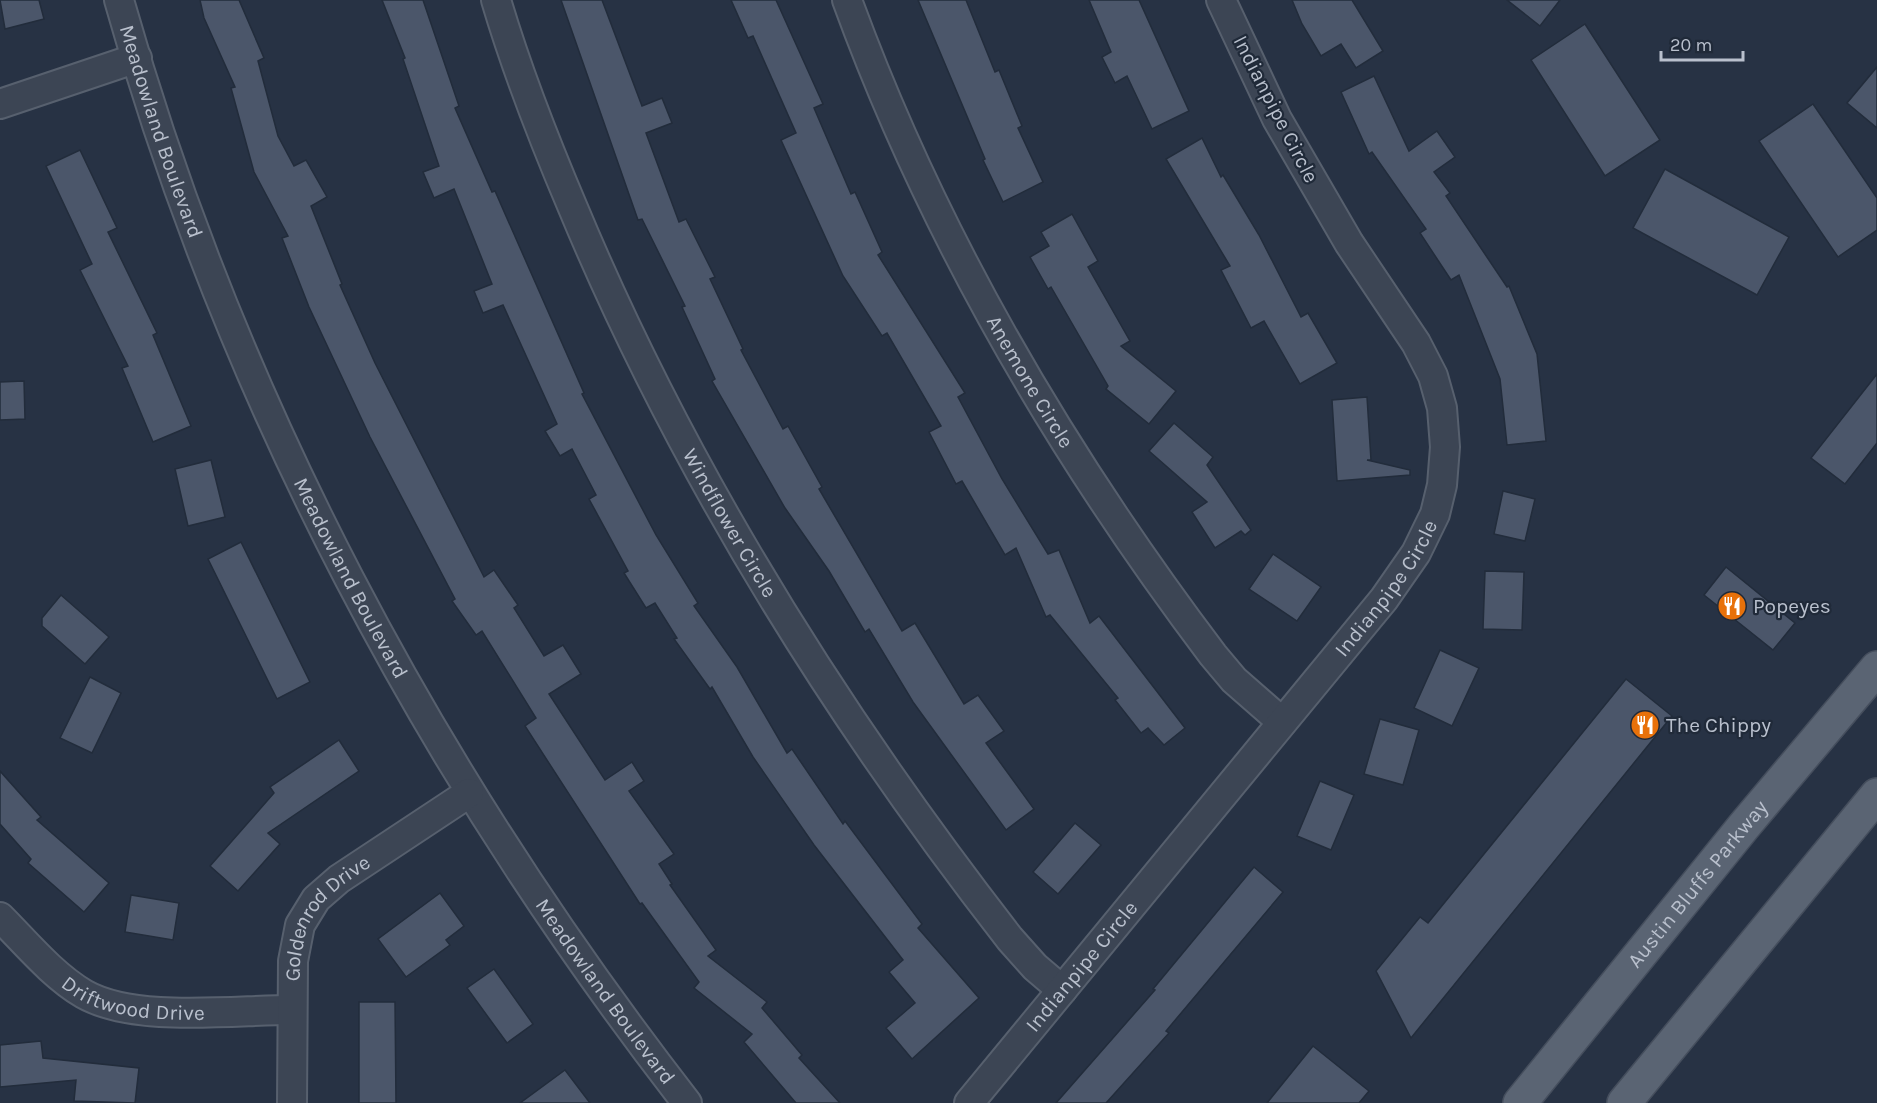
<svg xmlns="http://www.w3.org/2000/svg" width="1877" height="1103" viewBox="0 0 1877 1103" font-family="Karla,sans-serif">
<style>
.building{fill:#4b566a;stroke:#222c3b;stroke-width:1.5}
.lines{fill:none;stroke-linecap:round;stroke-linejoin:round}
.minor-casing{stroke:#57606e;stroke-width:32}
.major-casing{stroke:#454e5d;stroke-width:36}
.minor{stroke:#3c4554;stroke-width:28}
.major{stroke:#5a6473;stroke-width:33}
.labels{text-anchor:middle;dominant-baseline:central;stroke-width:4.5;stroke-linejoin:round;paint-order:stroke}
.street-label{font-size:21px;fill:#b9c0cd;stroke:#202a39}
.poi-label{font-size:21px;fill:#b9c0cd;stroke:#202a39;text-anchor:start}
</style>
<rect width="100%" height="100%" fill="#273244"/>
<g class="building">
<polygon points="0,0 39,0 44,19 5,29"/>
<polygon points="200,0 239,0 264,58 258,61 278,136 294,166 306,160 327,197 311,206 342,284 340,285 375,363 484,577 494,570 518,605 514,608 544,656 563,645 581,674 549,694 605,780 632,762 644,781 629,791 674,854 659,864 672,884 670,885 716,950 708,956 767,1002 762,1008 802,1055 799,1058 840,1103 796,1103 744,1042 752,1034 694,988 699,982 642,903 640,904 525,726 536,718 482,631 476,635 452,601 455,599 370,437 309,307 282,238 288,236 254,172 231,88 235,87 204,18"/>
<polygon points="382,0 423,0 459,106 455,108 492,192 495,191 584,393 582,394 656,535 698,603 694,606 737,667 787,753 792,749 843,824 845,821 922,924 918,928 979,998 912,1059 886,1028 915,1003 889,972 903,960 814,845 753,757 712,687 710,689 674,639 677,638 655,603 646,608 624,573 628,571 589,499 596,495 572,449 560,456 545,431 557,424 503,305 483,313 474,291 492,284 454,189 434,198 423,172 439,166 403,59 405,58"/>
<polygon points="561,0 602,0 642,106 662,98 672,123 646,133 679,222 686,219 715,277 710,279 743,349 741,350 783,429 788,426 822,487 819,489 902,631 915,623 964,704 978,695 1004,731 986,743 1034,809 1006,830 913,702 869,629 865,632 829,571 785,508 712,381 715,379 682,307 685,306 642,219 638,220"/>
<polygon points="731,0 776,0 823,104 814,108 851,194 855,192 882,252 878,255 965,393 958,397 1002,479 1048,554 1059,550 1090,623 1099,616 1185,728 1164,745 1148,728 1141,733 1115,700 1118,698 1050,615 1046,617 1016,548 1005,555 962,481 956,484 929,432 941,426 887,333 882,336 843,276 781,140 796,133 753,36 748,38"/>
<polygon points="918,0 966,0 995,72 999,70 1022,126 1018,128 1043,182 1003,202 983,160 985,159"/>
<polygon points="1089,0 1139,0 1189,111 1152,129 1127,76 1115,83 1102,57 1111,52"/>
<polygon points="1292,0 1352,0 1383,51 1356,68 1341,44 1321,56 1302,24"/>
<polygon points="1507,0 1560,0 1540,26"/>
<polygon points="1585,24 1660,140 1605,176 1531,60"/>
<polygon points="1877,67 1877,128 1847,103"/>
<polygon points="1374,76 1409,151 1437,131 1455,157 1434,172 1450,193 1446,196 1507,287 1509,286 1537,354 1546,441 1507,445 1500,379 1459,275 1451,280 1420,233 1426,229 1372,152 1369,154 1341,92"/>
<polygon points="1813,104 1877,198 1877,230 1838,257 1759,141"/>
<polygon points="1202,138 1221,177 1223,175 1259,235 1301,317 1308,313 1337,363 1300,384 1264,321 1251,328 1221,270 1230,266 1166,159"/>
<polygon points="80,150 117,228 108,232 157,333 153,335 191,426 153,442 122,368 128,366 80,270 92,264 46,166"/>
<polygon points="1665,169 1789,237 1757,295 1633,228"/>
<polygon points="1072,214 1098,261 1088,267 1130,341 1121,346 1176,391 1149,424 1106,389 1108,386 1051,287 1048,289 1030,257 1049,246 1041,232"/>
<polygon points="1877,374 1877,443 1845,484 1811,458"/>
<polygon points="24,381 25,419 0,420 0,382"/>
<polygon points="1367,397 1371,460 1367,460 1410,470 1410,475 1337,481 1332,400"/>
<polygon points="1174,423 1213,457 1207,465 1251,530 1245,535 1241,531 1215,548 1192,512 1207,502 1149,451"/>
<polygon points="211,460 225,517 188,526 175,469"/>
<polygon points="1503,491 1535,499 1525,541 1494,534"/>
<polygon points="241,542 310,682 277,699 208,559"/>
<polygon points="1273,554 1321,587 1297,621 1249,589"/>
<polygon points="1726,567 1795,623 1773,650 1704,595"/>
<polygon points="1485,571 1524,572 1522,630 1483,629"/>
<polygon points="61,595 109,637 85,664 42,626 42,618"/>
<polygon points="1440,650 1479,668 1452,726 1414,708"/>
<polygon points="90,677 121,693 92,753 60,738"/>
<polygon points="1626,679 1672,716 1411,1038 1376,971 1420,917 1428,923"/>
<polygon points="1380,719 1419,730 1403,785 1364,774"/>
<polygon points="339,740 359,771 268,833 280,844 238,891 210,866 274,793 270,787"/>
<polygon points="0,771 41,817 37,820 109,883 84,912 28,863 31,859 0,824"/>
<polygon points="1320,781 1354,795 1331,850 1297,836"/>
<polygon points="1075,823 1101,845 1058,894 1033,872"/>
<polygon points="1254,867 1283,892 1166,1031 1169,1033 1106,1103 1056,1103 1155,990 1153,989"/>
<polygon points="440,893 464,926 446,940 450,945 406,977 378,939"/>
<polygon points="131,895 179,903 173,940 125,932"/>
<polygon points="494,969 533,1024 507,1043 467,988"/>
<polygon points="359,1002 395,1002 396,1103 359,1103"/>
<polygon points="41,1041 43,1058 139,1068 135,1103 74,1101 76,1080 0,1087 0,1045"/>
<polygon points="1313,1046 1369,1091 1359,1103 1267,1103"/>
<polygon points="565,1070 590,1103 520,1103"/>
</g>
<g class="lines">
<g class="minor-casing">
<g id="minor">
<path id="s1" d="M119,0c112,401 313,775 568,1103"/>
<path id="s2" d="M496,0c21,71 48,140 77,208 110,264 262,506 437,731l25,28 27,23"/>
<path id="s3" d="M847,0c86,236 215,455 366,655l21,25 48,42"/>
<polyline points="0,104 137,58"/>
<path id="s4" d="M0,917c26,26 52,58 84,77 51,29 149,16 208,16"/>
<path id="s5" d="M292,1103l1,-142 7,-36 16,-26 23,-20 130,-86"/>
<path id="s6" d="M969,1103l415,-504 32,-46 19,-39 7,-29 3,-38 -3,-39 -9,-32 -17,-33 -67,-100 -72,-124 -56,-119"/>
</g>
</g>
<g class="major-casing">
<g id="major">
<path id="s7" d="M1520,1103l224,-277 133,-158"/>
<polyline points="1624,1103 1877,795"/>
</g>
</g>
<use href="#minor" class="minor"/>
<use href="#major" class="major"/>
</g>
<defs>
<g id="restaurant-disc" transform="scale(1.5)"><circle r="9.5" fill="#e8710a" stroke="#202a39"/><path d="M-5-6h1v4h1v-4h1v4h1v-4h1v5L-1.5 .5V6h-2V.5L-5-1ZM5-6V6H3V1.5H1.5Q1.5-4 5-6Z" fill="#fff"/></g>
</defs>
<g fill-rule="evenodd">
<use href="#restaurant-disc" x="1732" y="606"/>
<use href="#restaurant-disc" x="1645" y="725"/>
</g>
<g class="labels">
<g class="street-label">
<text transform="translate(1276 109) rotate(63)">Indianpipe Circle</text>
<text stroke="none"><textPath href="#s1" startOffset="138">Meadowland Boulevard</textPath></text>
<text stroke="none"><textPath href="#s3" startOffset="424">Anemone Circle</textPath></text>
<text stroke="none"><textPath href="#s2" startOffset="574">Windflower Circle</textPath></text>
<text stroke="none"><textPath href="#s1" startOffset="624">Meadowland Boulevard</textPath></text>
<text stroke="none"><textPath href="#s6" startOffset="663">Indianpipe Circle</textPath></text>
<text stroke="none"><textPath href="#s7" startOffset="282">Austin Bluffs Parkway</textPath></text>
<text stroke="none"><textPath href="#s5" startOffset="198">Goldenrod Drive</textPath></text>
<text stroke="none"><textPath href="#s6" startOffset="177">Indianpipe Circle</textPath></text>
<text stroke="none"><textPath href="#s4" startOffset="164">Driftwood Drive</textPath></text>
<text stroke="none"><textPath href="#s1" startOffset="1110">Meadowland Boulevard</textPath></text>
</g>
<g class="poi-label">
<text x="1753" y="606">Popeyes</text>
<text x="1666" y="725">The Chippy</text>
</g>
</g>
<path d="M1661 51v9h82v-9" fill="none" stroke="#b9c0cd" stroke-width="3"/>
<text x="1670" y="51" font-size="18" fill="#b9c0cd" stroke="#202a39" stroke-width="4.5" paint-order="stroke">20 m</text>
</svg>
